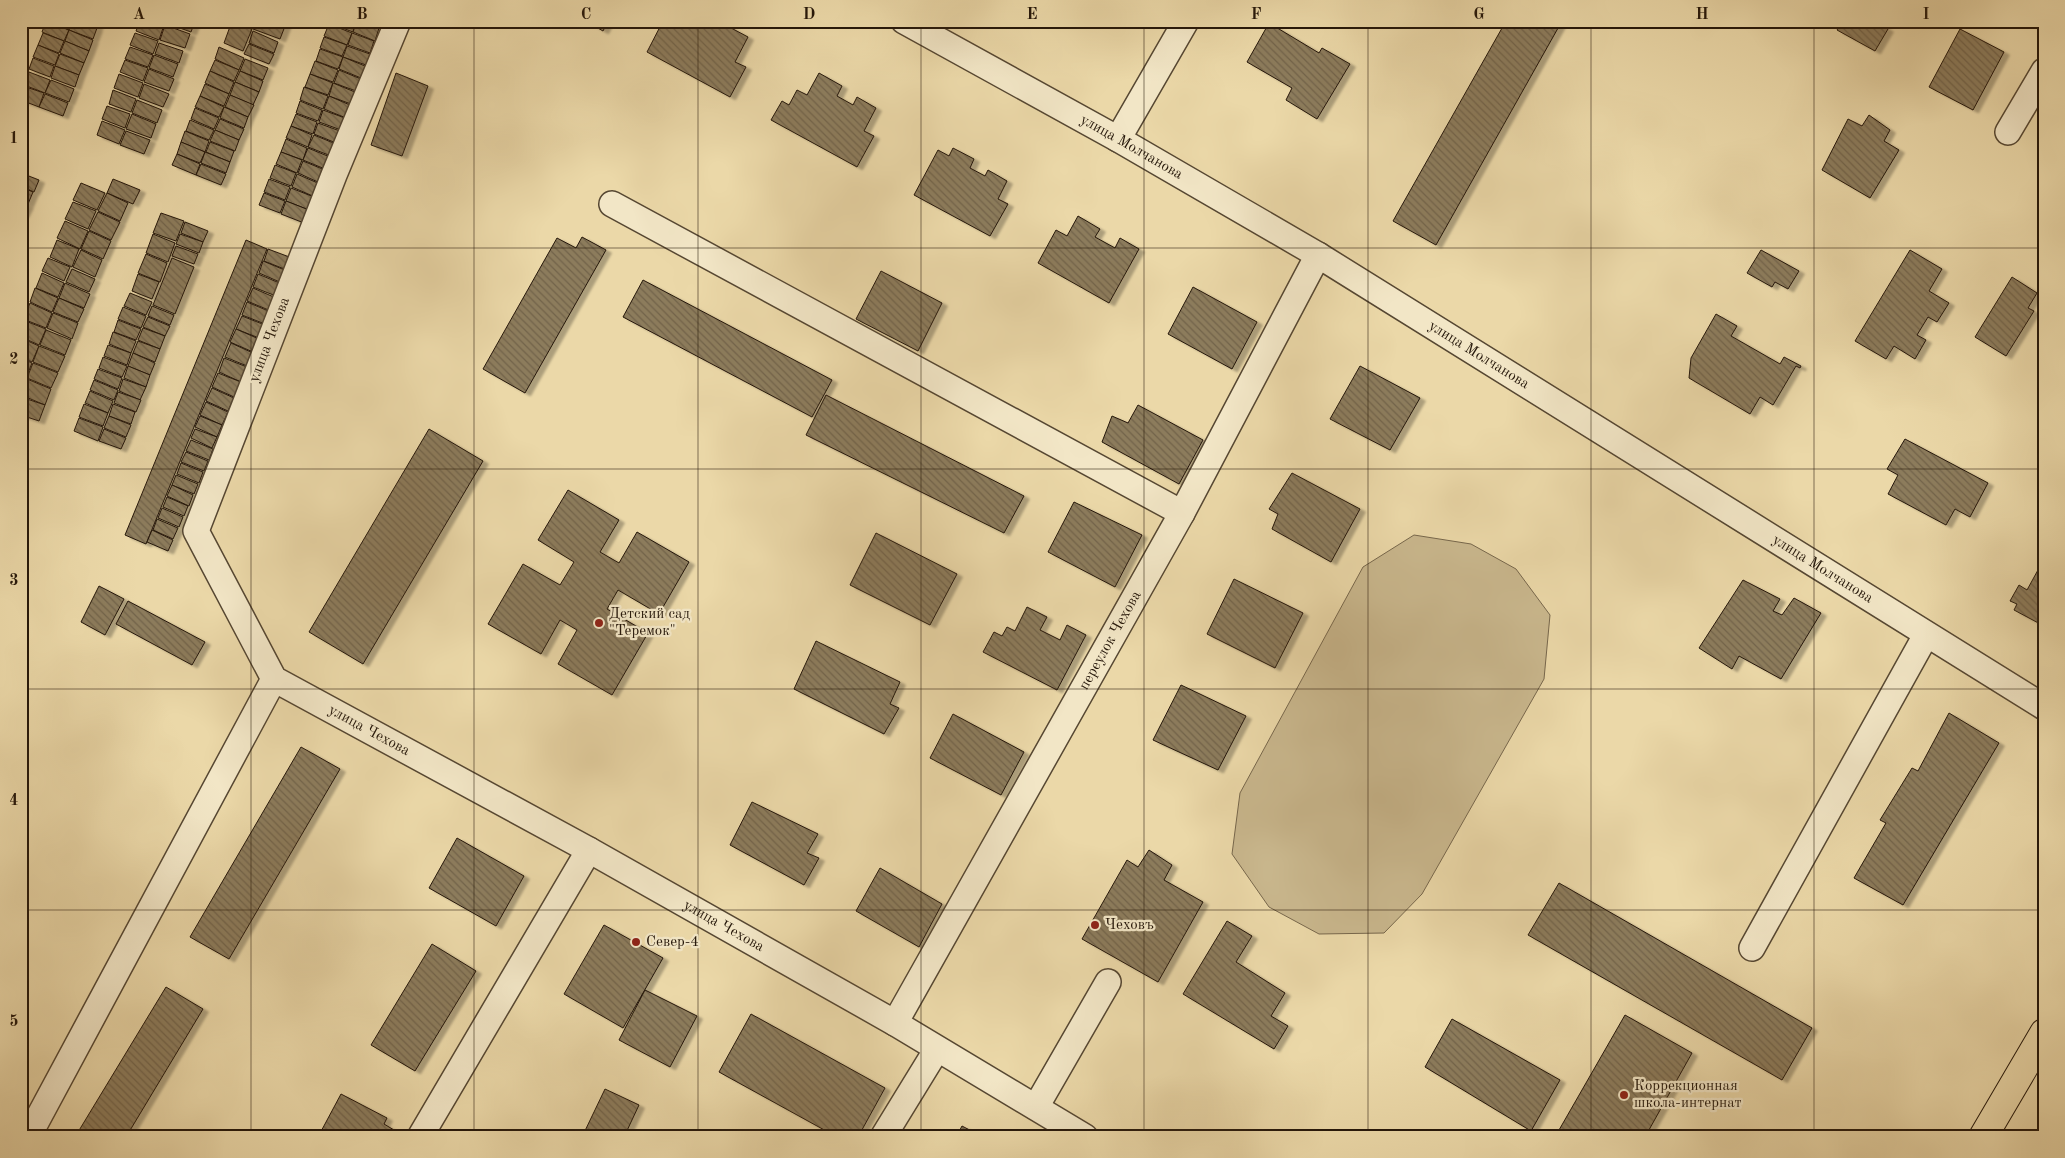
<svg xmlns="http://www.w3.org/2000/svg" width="2065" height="1158" viewBox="0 0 2065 1158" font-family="'Old Standard TT',serif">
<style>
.green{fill:#c9b78d;stroke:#77674c}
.building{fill:url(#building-back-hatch);stroke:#25170a;filter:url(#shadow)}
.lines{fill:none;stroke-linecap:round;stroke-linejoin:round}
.minor-casing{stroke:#564732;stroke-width:28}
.major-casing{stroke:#25170a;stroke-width:30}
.minor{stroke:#f2e6c6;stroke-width:25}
.major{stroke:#ebd8a8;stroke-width:28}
.grid{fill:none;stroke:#25170a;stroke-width:1;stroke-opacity:0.55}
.poi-dot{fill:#8f2418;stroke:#f2e6c6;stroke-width:2}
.labels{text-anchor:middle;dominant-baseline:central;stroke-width:4.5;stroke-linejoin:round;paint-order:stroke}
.street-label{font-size:15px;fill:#25170a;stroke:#f2e6c6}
.poi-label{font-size:15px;fill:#25170a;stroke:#f2e6c6;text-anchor:start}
.neatline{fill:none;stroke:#25170a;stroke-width:2}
.grid-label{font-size:16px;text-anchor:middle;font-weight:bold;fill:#25170a}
</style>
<defs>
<pattern id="building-back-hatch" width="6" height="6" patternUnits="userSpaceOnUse" patternTransform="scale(1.25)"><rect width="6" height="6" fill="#8c7b5c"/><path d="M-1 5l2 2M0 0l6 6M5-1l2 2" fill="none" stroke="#72644a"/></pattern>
<filter id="shadow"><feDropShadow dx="5.5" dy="3" stdDeviation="1" flood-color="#0004"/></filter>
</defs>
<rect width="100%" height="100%" fill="#ebd8a8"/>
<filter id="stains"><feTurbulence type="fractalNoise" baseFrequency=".004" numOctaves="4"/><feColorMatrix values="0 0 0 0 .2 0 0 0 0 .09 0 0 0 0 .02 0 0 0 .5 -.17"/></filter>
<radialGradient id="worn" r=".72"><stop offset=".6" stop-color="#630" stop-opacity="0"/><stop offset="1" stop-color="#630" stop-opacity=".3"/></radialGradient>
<polygon class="green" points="1414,535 1471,544 1516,569 1550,615 1544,679 1422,894 1384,933 1319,934 1269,907 1232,854 1240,793 1363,567"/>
<g class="building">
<polygon points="46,21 69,30 64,41 42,32"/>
<polygon points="48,21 72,21 69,30"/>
<polygon points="73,21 81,21 97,28 93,39 69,30"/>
<polygon points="83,21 99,21 97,27"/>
<polygon points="140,21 155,21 164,25 159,40 136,31"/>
<polygon points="167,21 195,21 191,32 166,23"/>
<polygon points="232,21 252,29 243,51 224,43"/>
<polygon points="236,21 255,21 253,28"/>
<polygon points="256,21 287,21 280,39 253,29"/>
<polygon points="330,21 356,21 353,32 329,23"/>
<polygon points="357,21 379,28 375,41 353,32"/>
<polygon points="364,21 382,21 380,27"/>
<polygon points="586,21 608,21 603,31"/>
<polygon points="663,21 718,21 748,37 735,62 746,67 730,97 647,52"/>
<polygon points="1506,21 1562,21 1436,245 1393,221"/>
<polygon points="1843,21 1875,21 1888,29 1875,51 1837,30"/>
<polygon points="1269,23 1319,53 1322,48 1350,64 1317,119 1286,100 1292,88 1247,62"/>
<polygon points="329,24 352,33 347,45 324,36"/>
<polygon points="165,25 190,34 185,48 160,40"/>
<polygon points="1960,29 2004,52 1973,110 1929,87"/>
<polygon points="69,30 93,40 89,51 65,41"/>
<polygon points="253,31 278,42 274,53 249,43"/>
<polygon points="43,33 64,41 59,53 38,45"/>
<polygon points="135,33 158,41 153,54 130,45"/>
<polygon points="352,33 374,41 370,53 348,45"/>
<polygon points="324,37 347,45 342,56 320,48"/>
<polygon points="65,41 89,51 84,63 60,53"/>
<polygon points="159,43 183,51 179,63 155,54"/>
<polygon points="249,44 274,54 269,64 244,54"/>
<polygon points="38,45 59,54 55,65 33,57"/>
<polygon points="347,46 370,54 366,65 343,57"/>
<polygon points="130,47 153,55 148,67 125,59"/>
<polygon points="219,47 244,58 239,70 215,59"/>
<polygon points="320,49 343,57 338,69 316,61"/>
<polygon points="60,54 84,63 79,75 55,66"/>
<polygon points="154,55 178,64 173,77 149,68"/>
<polygon points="343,57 365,66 361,78 339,69"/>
<polygon points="33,58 54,66 50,77 29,69"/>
<polygon points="245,59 268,68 263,80 240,71"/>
<polygon points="125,60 148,68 143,81 120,72"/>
<polygon points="215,60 239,70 234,81 210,71"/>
<polygon points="315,61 338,70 333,82 310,74"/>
<polygon points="55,66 79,75 75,87 51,78"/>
<polygon points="149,69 174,79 169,91 144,82"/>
<polygon points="339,70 361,79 356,91 334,83"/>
<polygon points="210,71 234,82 229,94 205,83"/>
<polygon points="240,71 263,81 259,92 235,82"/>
<polygon points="29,72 50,80 45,93 24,85"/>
<polygon points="396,73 428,86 402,156 371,145"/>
<polygon points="819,73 842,86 837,96 853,105 857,97 876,108 864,131 874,136 857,167 771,120 782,101 789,105 797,90 807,95"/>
<polygon points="119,74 143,83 138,97 114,88"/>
<polygon points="310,74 333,83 328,95 305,87"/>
<polygon points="51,80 74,89 69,102 45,93"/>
<polygon points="235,82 259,92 253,105 230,95"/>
<polygon points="333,83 355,92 351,104 329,96"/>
<polygon points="144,84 169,94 163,107 139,98"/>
<polygon points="205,84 229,94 224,106 200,96"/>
<polygon points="23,86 44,93 39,107 21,100"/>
<polygon points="304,87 328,96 323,109 300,100"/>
<polygon points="113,90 136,99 131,112 109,104"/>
<polygon points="45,94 68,103 63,116 39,107"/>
<polygon points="230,95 254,105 248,117 225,107"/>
<polygon points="200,96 224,107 219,117 195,107"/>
<polygon points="329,96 350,105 346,118 324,109"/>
<polygon points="137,100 162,110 157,123 132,113"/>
<polygon points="300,101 322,110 318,121 296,113"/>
<polygon points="107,106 130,114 125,128 102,119"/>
<polygon points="224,107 248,117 244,128 220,118"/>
<polygon points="195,108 219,118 214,129 191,119"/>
<polygon points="323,110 345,118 341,130 319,122"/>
<polygon points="132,114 156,124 151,138 126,129"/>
<polygon points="296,114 317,122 313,134 291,126"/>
<polygon points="1869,115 1890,130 1884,141 1899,150 1870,198 1822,170 1848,119 1862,126"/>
<polygon points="220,119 244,129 239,140 215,130"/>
<polygon points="190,120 214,130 209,140 186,131"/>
<polygon points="102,121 125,130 119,144 97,135"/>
<polygon points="318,123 340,131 336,143 314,134"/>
<polygon points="291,126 312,135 308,147 286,138"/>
<polygon points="215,130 239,140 235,151 210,141"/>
<polygon points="126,131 150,140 144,154 120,145"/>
<polygon points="185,131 209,141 205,152 181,142"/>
<polygon points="314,135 336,144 331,156 308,147"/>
<polygon points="286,139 307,148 303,160 281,152"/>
<polygon points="181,142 205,152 200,163 177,154"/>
<polygon points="210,142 234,151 230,162 206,152"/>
<polygon points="308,148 330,157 325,169 303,160"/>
<polygon points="953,148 974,159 970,168 985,176 988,170 1007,181 998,199 1008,204 990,236 914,195 938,150 949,156"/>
<polygon points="205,152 230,162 226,173 201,163"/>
<polygon points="281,152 302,160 297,173 276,164"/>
<polygon points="177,154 200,164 196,175 172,165"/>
<polygon points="303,161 325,170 320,183 298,173"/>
<polygon points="201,164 226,174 221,185 196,175"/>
<polygon points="275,165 296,173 291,186 270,178"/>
<polygon points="21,173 39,180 34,192 21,186"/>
<polygon points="297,174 320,184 315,197 292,187"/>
<polygon points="113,179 140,190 133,204 107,193"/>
<polygon points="269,179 290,187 285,200 264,192"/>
<polygon points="81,183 105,193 97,210 73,200"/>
<polygon points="21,187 33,192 28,204 21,201"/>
<polygon points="291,188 314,197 309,210 286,201"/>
<polygon points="107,193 128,203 120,221 98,211"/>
<polygon points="264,193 285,201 280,213 259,205"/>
<polygon points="286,201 309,210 304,223 281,214"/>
<polygon points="21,202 28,205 23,215 21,214"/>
<polygon points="73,202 96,211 88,229 65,219"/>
<polygon points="98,212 120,222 111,240 89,230"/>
<polygon points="161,213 184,221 176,241 153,233"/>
<polygon points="1078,216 1100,229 1095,237 1115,248 1120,238 1139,249 1109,303 1038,263 1056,230 1067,236"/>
<polygon points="65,221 88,231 80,249 57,238"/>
<polygon points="185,222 208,231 203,242 181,233"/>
<polygon points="89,231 111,241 103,259 81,249"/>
<polygon points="153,234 175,243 168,262 146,253"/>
<polygon points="180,234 203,242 199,253 176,244"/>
<polygon points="582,237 606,250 525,393 483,369 557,238 576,248"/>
<polygon points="57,240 79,249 72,267 50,257"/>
<polygon points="246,240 267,249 146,544 125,535"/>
<polygon points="176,246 198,254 194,264 172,256"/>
<polygon points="268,249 292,258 287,270 264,261"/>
<polygon points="81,250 102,260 95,277 73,267"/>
<polygon points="1761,250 1799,271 1788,289 1775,282 1772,287 1747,273"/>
<polygon points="1910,250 1942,269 1929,291 1949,303 1937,322 1928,317 1917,335 1926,340 1915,359 1894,346 1886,359 1855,341"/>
<polygon points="146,254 167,263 160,282 138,273"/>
<polygon points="48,258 70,267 64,281 42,271"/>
<polygon points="172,258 194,267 175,314 153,305"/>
<polygon points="263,261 287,271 282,283 259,273"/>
<polygon points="72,269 95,279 89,292 66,282"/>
<polygon points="881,271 942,303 918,351 856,319"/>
<polygon points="42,273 64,283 58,297 36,288"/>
<polygon points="138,274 159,282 152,299 132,291"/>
<polygon points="258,274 282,284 276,296 253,287"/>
<polygon points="2012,277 2037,293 2028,308 2034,311 2006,356 1975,337"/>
<polygon points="643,280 832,380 812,417 623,317"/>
<polygon points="65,283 90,294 84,308 59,298"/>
<polygon points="1193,287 1257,322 1232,369 1168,334"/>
<polygon points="35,288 58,298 52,312 30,302"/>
<polygon points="253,288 276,298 271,311 247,301"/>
<polygon points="130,293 152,302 146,315 124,306"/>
<polygon points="59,298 84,309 78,322 53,312"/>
<polygon points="247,302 271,312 265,324 242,315"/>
<polygon points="30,303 52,313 46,328 23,319"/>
<polygon points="152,306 174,315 170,325 148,316"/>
<polygon points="123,307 146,316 141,328 118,319"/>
<polygon points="53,313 78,323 72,339 47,328"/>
<polygon points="1716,314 1737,326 1731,336 1780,364 1784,357 1801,366 1800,368 1796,366 1773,405 1760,397 1750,414 1689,378 1691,358"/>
<polygon points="242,316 265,325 259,338 236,329"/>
<polygon points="148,317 170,326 165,336 143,327"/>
<polygon points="23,320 46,329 39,345 21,337"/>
<polygon points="118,320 141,329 136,340 114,332"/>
<polygon points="143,328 165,336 160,349 138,340"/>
<polygon points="236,329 259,339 253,352 230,342"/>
<polygon points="46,330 71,340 65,355 40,345"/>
<polygon points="113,332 136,341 131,353 109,344"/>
<polygon points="21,338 39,346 32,362 21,357"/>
<polygon points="138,341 160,349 155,362 133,353"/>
<polygon points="231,343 253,353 247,366 225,357"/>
<polygon points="108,345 131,353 127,365 104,356"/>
<polygon points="39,346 65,356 58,372 33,362"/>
<polygon points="133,353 155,363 150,375 128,366"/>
<polygon points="103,357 127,366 122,377 99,368"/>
<polygon points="21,358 32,363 26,378 21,376"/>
<polygon points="224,358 247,367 241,382 219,372"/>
<polygon points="33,363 58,373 51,388 27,378"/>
<polygon points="128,366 150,375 146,387 124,378"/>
<polygon points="1360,366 1420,398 1390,450 1330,419"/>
<polygon points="98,369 122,378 118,389 94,379"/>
<polygon points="218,373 241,382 234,397 212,387"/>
<polygon points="21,378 26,379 21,391"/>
<polygon points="27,379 51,389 45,405 21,395"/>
<polygon points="123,379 146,387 140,400 119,391"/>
<polygon points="94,380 118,390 114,400 90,390"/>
<polygon points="212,388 234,398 228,411 206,401"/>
<polygon points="90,391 113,401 108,413 85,403"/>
<polygon points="118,392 141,400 136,412 114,403"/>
<polygon points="826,395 1024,496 1004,533 806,435"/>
<polygon points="21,397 45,405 39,421 21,415"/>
<polygon points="206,402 228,412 222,425 200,415"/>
<polygon points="84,404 108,413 103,426 79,417"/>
<polygon points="113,404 135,412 131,424 109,416"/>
<polygon points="1138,405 1203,440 1179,484 1102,442 1112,416 1128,423"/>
<polygon points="109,416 131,425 126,437 104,428"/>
<polygon points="200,416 222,425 217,437 195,427"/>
<polygon points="79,418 103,427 98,441 74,431"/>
<polygon points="104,429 126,438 121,449 99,441"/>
<polygon points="195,429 217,437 212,448 191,438"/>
<polygon points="429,429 483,461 363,664 309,632"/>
<polygon points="1905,439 1988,483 1970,517 1955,509 1946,525 1888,494 1898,475 1887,469"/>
<polygon points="191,440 213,449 209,460 186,451"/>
<polygon points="186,452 208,461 204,471 181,462"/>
<polygon points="181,463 203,472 199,483 177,474"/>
<polygon points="1292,473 1360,509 1331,562 1272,529 1278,514 1269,509"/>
<polygon points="176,475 198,484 194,494 172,485"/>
<polygon points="172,485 193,495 189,506 167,496"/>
<polygon points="568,490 619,520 600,552 619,563 637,532 689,562 659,614 618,590 607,609 648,633 612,695 558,664 577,630 560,620 541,654 488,624 523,564 560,585 574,562 538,540"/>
<polygon points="167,497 188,506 184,516 163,507"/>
<polygon points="1074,502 1142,535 1115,587 1048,552"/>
<polygon points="162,508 183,517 179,527 158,518"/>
<polygon points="157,519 178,528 173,539 153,530"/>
<polygon points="152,530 173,540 168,551 147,542"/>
<polygon points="876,533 957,574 930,625 850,585"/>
<polygon points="2044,542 2044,556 2038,553"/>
<polygon points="2044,559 2044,626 2014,610 2017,604 2010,601 2019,585 2027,590"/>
<polygon points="1234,579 1303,613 1275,668 1207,634"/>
<polygon points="1743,580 1780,599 1773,611 1782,615 1794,598 1821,613 1781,679 1739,656 1732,669 1699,648"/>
<polygon points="99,586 124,599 105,635 81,622"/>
<polygon points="128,601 205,642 192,665 116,624"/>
<polygon points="1027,607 1047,617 1040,630 1060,640 1067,625 1086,635 1057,690 983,652 994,632 1002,636 1007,627 1015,631"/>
<polygon points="816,641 900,682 890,704 899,708 884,734 794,689"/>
<polygon points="1181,685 1246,716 1218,770 1153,740"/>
<polygon points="1949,713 1999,743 1903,905 1854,878 1886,823 1880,820 1912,768 1918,771"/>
<polygon points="953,714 1024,752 1001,795 930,758"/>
<polygon points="301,747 340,769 229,959 190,937"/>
<polygon points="752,802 818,834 807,853 819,858 804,885 730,845"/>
<polygon points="457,838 524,876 496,926 429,888"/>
<polygon points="1149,850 1172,865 1164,880 1203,902 1158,982 1082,939 1127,860 1138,867"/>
<polygon points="880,868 942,904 919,947 856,911"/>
<polygon points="1559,883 1812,1028 1782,1080 1528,935"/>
<polygon points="1227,921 1252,936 1236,962 1285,993 1271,1016 1288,1026 1274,1049 1183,994"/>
<polygon points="604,925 663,958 623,1028 564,994"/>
<polygon points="432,944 476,971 415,1071 371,1045"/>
<polygon points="166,987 203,1009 126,1137 75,1137"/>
<polygon points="645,990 697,1016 670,1067 619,1040"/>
<polygon points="751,1014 885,1088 858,1137 837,1137 719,1072"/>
<polygon points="1625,1015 1692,1053 1645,1137 1555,1137"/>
<polygon points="1452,1019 1560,1080 1531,1131 1425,1067"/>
<polygon points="605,1089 639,1105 624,1137 582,1137"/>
<polygon points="341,1094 387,1118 384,1124 394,1130 390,1137 318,1137"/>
<polygon points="962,1126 983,1137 956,1137"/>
</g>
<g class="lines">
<g class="minor-casing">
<g id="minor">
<path id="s1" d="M398,21l-64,154 -138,356 78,148 315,171 306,173 190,114"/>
<path id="s2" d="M904,21l214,118 200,116 726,452"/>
<polyline points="2008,132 2044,71"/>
<polyline points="1118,139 1186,21"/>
<polyline points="612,204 1182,513"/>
<polyline points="1752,948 1926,635"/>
<path id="s3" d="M895,1023l287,-510 136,-258"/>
<polyline points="1036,1107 1108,982"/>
<polyline points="28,1137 274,679"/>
<polyline points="420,1137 589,850"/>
<polyline points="883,1137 937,1049"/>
</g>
</g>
<g class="major-casing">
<polyline id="major" points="1983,1137 2044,1033"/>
</g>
<use href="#minor" class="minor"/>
<use href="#major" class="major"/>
</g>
<path class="grid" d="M251,21v1116M474,21v1116M698,21v1116M921,21v1116M1144,21v1116M1368,21v1116M1591,21v1116M1814,21v1116M21,248h2023M21,469h2023M21,689h2023M21,910h2023"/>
<g class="poi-dot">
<circle cx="599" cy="623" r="5"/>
<circle cx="1095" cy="925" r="5"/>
<circle cx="636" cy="942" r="5"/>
<circle cx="1624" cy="1095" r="5"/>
</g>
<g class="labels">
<g class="street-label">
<text stroke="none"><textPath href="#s2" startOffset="260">улица Молчанова</textPath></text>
<text transform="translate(270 340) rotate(-69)">улица Чехова</text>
<text stroke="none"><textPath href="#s2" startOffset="665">улица Молчанова</textPath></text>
<text stroke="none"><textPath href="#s2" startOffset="1070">улица Молчанова</textPath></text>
<text stroke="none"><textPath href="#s3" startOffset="439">переулок Чехова</textPath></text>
<text stroke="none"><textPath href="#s1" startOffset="824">улица Чехова</textPath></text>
<text stroke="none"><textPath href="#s1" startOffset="1229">улица Чехова</textPath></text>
</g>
<g class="poi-label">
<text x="609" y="614">Детский сад<tspan x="609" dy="17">"Теремок"</tspan></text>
<text x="1105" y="925">Чеховъ</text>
<text x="646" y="942">Север-4</text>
<text x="1634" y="1086">Коррекционная<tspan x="1634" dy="17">школа-интернат</tspan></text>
</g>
</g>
<rect width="2065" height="1158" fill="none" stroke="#ebd8a8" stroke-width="55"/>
<rect x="28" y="28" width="2010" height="1102" class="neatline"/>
<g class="grid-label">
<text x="139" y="19">A</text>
<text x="362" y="19">B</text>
<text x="586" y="19">C</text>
<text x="809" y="19">D</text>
<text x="1032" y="19">E</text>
<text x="1256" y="19">F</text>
<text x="1479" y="19">G</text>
<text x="1702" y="19">H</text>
<text x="1926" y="19">I</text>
<text x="14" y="143">1</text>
<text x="14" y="364">2</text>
<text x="14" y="585">3</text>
<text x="14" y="805">4</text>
<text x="14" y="1026">5</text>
</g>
<rect width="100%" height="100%" filter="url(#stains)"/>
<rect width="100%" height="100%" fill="url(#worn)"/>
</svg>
